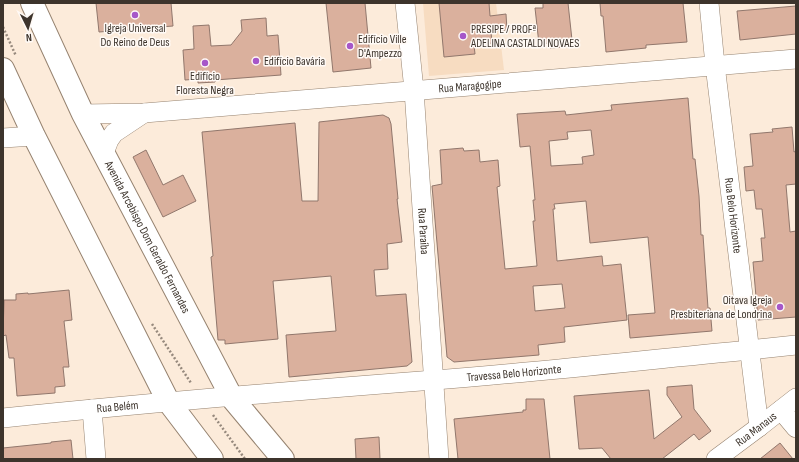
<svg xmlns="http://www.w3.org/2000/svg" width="799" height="462" viewBox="0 0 799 462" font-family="'Sofia Sans Condensed',sans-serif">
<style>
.built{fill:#f7dcc1}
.building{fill:#dab09d;stroke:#91776c;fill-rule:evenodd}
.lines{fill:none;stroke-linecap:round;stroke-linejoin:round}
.street-casing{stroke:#968370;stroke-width:20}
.primary-casing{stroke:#968370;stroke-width:24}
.path{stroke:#96897d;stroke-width:2.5;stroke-dasharray:2 2;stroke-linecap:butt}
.street{stroke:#fff;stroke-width:19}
.primary{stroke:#fff;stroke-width:22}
.poi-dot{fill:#a657c9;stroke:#fffaf6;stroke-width:1.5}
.labels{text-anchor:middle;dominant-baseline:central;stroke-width:3;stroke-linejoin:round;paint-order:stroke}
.poi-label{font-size:12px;fill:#3d342c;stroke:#fffaf6;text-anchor:start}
.street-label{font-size:12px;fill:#3d342c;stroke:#fffaf6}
</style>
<rect width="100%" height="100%" fill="#fcebda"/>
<polygon class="built" points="423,3 496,3 504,70 429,76"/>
<g class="building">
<polygon points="96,3 171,3 173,26 99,32"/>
<polygon points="326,3 365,3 371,68 333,72"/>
<polygon points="439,3 489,3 490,16 506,14 507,30 491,31 492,43 474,45 475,54 444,57"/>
<polygon points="543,3 568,3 572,40 564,41 564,47 550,48 550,43 539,44 535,8 543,8"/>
<polygon points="600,3 683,3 687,42 646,45 646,48 606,52 603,16 601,16"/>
<polygon points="796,6 796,34 740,40 737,11"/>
<polygon points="266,18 267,36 278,35 281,75 215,80 215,82 198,83 198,79 185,80 183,50 194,49 193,26 209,25 211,46 231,45 242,31 241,20"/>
<path d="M688,98l5,61h2l4,37 2,39h2l5,73h2l2,23 -82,7 -2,-23 27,-2 -7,-76 -58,6 -4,-42 -32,3 1,5h-2l4,52 45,-5 1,10 18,-2 6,56 -63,7 1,15 -27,3 1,10 -85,7 -7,-5 -15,-171 10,-2 -2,-34 23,-2 1,3 15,-1 1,12 18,-2 2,26 -3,1 8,82 32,-3 -4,-45h2l-2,-21h2l-5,-54 -10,1 -3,-33 48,-3 1,4 46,-5 -1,-5zM591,130l3,25 -12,2 1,7 -32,2 -2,-25 19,-2 -1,-7zM562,284l3,24 -30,3 -2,-25z"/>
<polygon points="383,115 389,118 391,124 398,199 397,199 402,242 387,244 388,269 374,270 376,296 406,294 412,362 407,366 289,377 286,335 336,331 331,276 273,281 278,339 225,344 225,340 218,340 211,257 213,256 202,132 295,123 302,201 318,201 319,122"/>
<polygon points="792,127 794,152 796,151 796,184 786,185 790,232 796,231 796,317 758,320 753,262 763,261 761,238 765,238 762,209 756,209 754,190 746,191 744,167 753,166 750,134 773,132 772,129"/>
<polygon points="146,150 163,185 183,175 196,201 163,217 133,157"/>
<polygon points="69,290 72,320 64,321 69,367 63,367 65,386 55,387 55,393 17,396 14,358 9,358 6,335 3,336 4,300 16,300 16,294 28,293 28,294"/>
<polygon points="692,385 694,409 711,431 699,440 694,434 662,459 611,459 602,448 579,449 574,396 649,390 654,439 682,417 667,395 667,387"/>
<polygon points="526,399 544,399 550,459 458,459 454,419 523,412 523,410 526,410"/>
<polygon points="379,437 380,459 356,459 355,439"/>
<polygon points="71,440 73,459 3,459 3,448 51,443 51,442"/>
<polygon points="780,443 793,459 760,459"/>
</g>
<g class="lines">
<g class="street-casing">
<g id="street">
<path id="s1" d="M405,3l9,87 25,369"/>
<path id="s2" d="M709,3l6,62 44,362"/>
<path id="s3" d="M83,114l61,-1 652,-54"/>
<polyline points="3,138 34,136"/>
<polyline points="104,153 109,140 114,133 144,113"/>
<polyline points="92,409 96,459"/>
<polyline points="781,410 796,428"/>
<path id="s4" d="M3,418c144,-15 287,-27 431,-38 105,-8 210,-20 315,-30l47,-5"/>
<path id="s5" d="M716,459l43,-32 37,-29"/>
</g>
</g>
<g class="primary-casing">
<g id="primary">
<path id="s6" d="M32,3l51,111 149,284 51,61"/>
<polyline points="3,69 34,136 168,401 212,459"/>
</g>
</g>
<g class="path">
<polyline points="3,27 16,56"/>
<polyline points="152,324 191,383"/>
<polyline points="213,415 245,459"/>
</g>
<use href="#street" class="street"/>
<use href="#primary" class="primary"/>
</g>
<g class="poi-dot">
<circle cx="135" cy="15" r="4"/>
<circle cx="463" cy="36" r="4"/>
<circle cx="350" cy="46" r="4"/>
<circle cx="256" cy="61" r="4"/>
<circle cx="205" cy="63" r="4"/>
<circle cx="780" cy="307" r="4"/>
</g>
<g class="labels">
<g class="poi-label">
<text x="135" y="28" text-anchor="middle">Igreja Universal<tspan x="135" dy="14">Do Reino de Deus</tspan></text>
<text x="471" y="29">PRESIPE / PROFª<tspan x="471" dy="14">ADELINA CASTALDI NOVAES</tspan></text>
<text x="358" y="39">Edifício Ville<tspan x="358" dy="14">D'Ampezzo</tspan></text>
<text x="264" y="61">Edifício Bavária</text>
<text x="205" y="76" text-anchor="middle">Edifício<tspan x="205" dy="14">Floresta Negra</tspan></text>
<text x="772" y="300" text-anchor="end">Oitava Igreja<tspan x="772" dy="14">Presbiteriana de Londrina</tspan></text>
</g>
<g class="street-label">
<text stroke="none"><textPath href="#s3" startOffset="388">Rua Maragogipe</textPath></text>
<text stroke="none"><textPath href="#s2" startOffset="214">Rua Belo Horizonte</textPath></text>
<text stroke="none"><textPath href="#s1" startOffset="229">Rua Paraíba</textPath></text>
<text stroke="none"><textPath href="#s6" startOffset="261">Avenida Arcebispo Dom Geraldo Fernandes</textPath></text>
<text stroke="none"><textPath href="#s4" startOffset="513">Travessa Belo Horizonte</textPath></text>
<text stroke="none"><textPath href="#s4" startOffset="115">Rua Belém</textPath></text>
<text stroke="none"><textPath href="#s5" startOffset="50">Rua Manaus</textPath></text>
</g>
</g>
<rect width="799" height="462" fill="none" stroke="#3d342c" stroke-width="8"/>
<g transform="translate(28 28) rotate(175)" stroke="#fffaf6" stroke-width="3" paint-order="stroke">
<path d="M0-3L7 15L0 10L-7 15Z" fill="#3d342c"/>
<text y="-6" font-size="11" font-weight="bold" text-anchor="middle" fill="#3d342c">N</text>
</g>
</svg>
